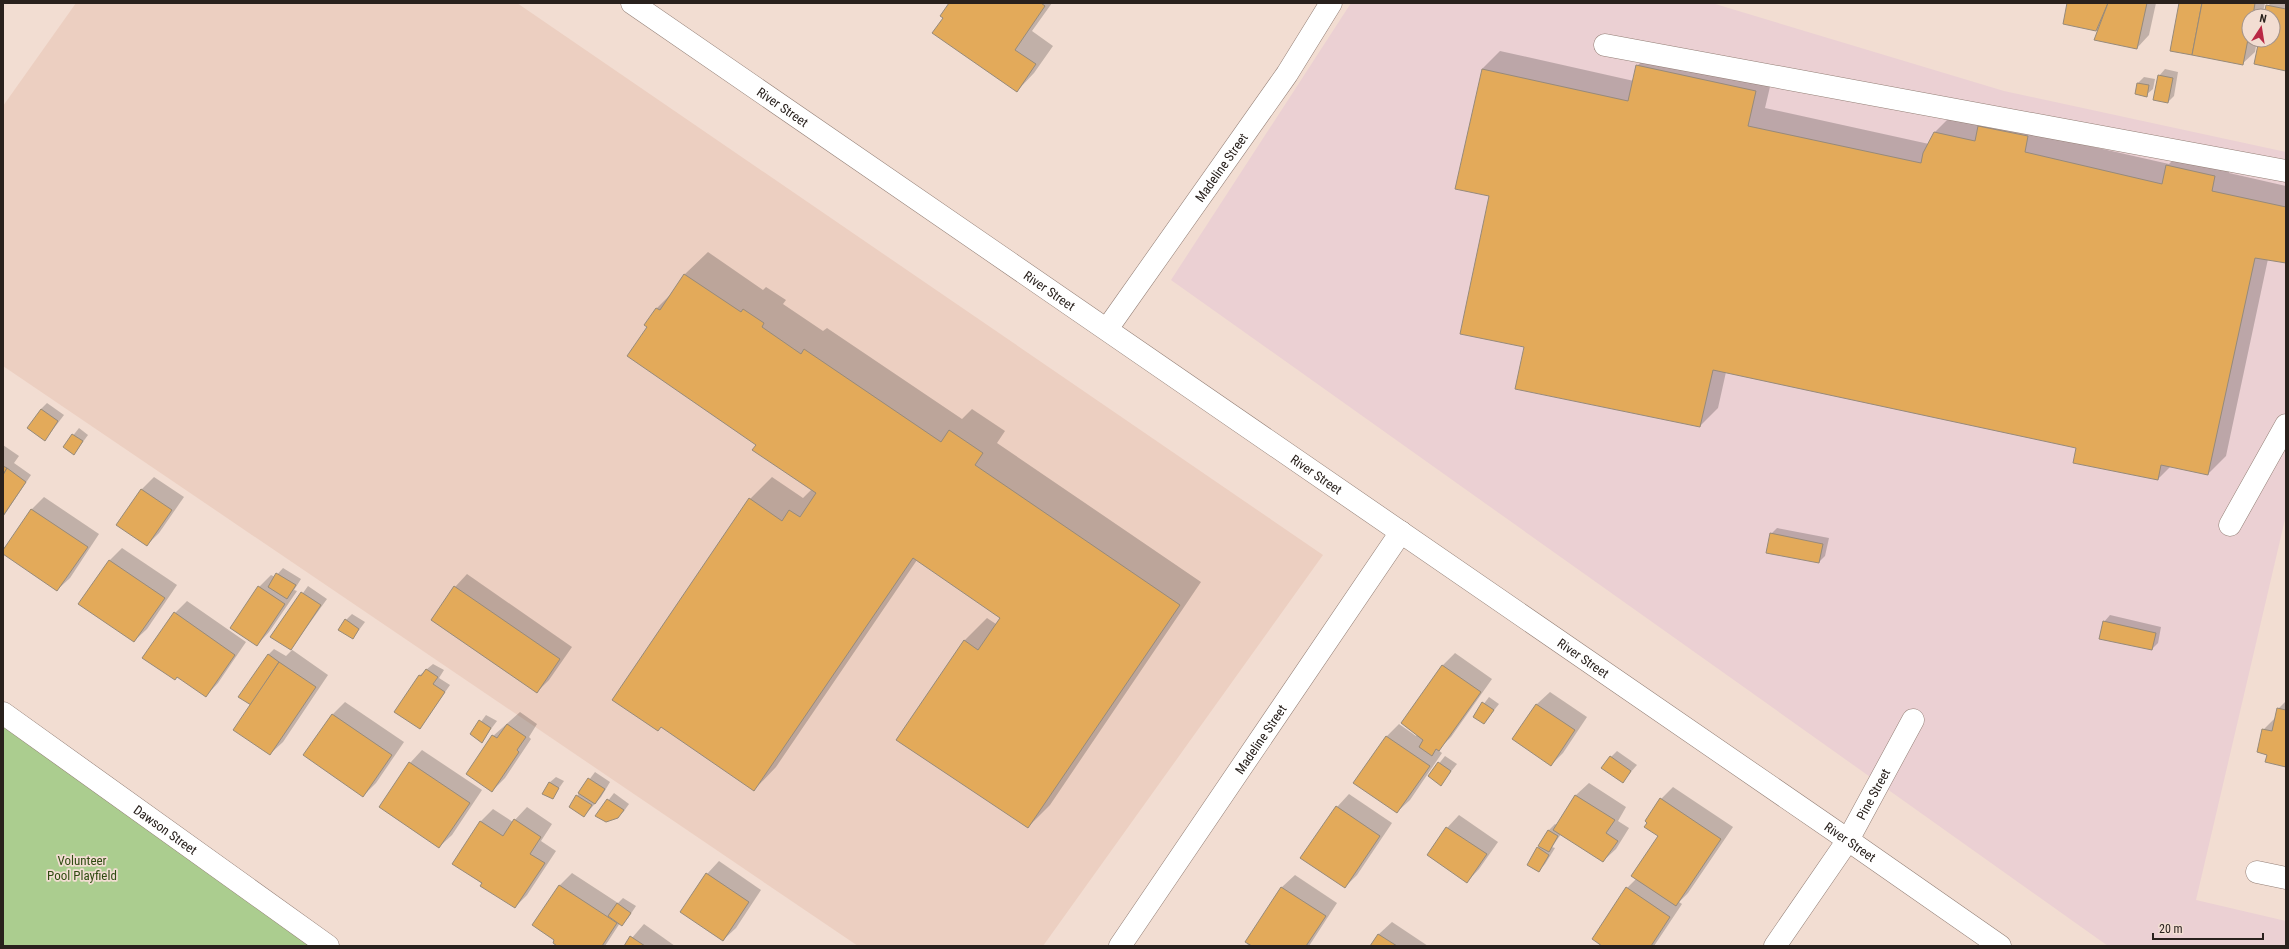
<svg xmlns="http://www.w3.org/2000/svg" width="2289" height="949" viewBox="0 0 2289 949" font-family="'Roboto Condensed',sans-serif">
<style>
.commercial{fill:#ebd0d3}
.built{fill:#eccfc1}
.green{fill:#abcd8f}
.shadow{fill:#0003}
.building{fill:#e3aa5a;stroke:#978a7a}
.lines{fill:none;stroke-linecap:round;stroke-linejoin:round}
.minor-casing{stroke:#927e75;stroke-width:23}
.major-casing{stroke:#927e75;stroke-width:23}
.minor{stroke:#fff;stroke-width:22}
.major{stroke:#fff;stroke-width:22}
.labels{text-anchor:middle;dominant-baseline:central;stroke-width:3.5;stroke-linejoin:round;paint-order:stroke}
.street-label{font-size:13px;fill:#29211d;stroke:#f2ddd2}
.park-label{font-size:13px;fill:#304b12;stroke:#f2ddd2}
</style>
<rect width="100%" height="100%" fill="#f2ddd2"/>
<polygon class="commercial" points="1351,3 1712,3 2004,91 2286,152 2286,515 2196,900 2286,921 2286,946 2108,946 1171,280"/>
<polygon class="built" points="76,3 517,3 1323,555 1043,946 858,946 3,366 3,106"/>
<polygon class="green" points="3,714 327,946 3,946"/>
<g class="shadow">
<polygon points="950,3 1052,3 1032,31 1053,46 1034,73 1017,91 944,18"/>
<polygon points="2068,3 2156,3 2149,35 2137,48 2096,39 2097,30 2064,23"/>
<polygon points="2180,3 2265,3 2262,16 2249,16 2249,40 2257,40 2255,52 2242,64"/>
<polygon points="2270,3 2286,3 2286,70 2260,40 2273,40 2273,16 2265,16"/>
<polygon points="1655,48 1773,74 1765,108 1929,144 1934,133 1952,115 2169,164 2185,148 2233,158 2229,173 2286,186 2286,262 2268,259 2226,456 2208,474 2171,466 2158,479 2077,447 1726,372 1718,408 1700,426 1525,347 1490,195 1482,69 1500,51 1634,81 1637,66"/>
<polygon points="2165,69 2178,72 2174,96 2168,102 2159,76"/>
<polygon points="2144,77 2155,79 2153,89 2146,95 2136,93 2138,83"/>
<polygon points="708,252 763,290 766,287 786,300 783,304 823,331 827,328 962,419 972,409 1005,431 997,443 1201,582 1050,805 1028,827 964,641 987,618 996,624 1001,617 917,560 776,767 754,790 750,499 772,477 803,498 812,489 757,444 649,326 657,308 673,292 685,274"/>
<polygon points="47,403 64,415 45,440 41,409"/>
<polygon points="79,428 88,435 74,454 64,447"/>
<polygon points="3,445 19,456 14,463 31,475 3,517"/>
<polygon points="154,477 184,497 159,533 147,545 118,524 142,489"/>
<polygon points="44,497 99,534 70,578 57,590 3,553 32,509"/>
<polygon points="1777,528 1829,538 1825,556 1819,562 1771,534"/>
<polygon points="122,548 177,585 147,629 134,641 80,604 110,560"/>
<polygon points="283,568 301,579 294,590 297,591 269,632 257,645 259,587 271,575 275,577"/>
<polygon points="467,574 572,647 549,680 537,692 432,620 455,587"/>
<polygon points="308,586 327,599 291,649 328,675 283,742 270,754 252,704 268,655 274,649 286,656 292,650 272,636"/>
<polygon points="187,601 246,642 218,683 206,696 178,676 175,679 175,613"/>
<polygon points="352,614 365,622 353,638 346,620"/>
<polygon points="2110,615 2161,627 2158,643 2152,649 2104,622"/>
<polygon points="1455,653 1492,679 1451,737 1438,750 1442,753 1410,800 1397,812 1355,783 1387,736 1399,724 1416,736 1417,734 1402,723 1443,665"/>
<polygon points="433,664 444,670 439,678 450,685 420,728 395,712 420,675"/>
<polygon points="1550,692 1587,717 1563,753 1551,765 1513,739 1537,704"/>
<polygon points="1489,697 1499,704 1484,723 1474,717"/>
<polygon points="2286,701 2286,766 2268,754 2263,730 2276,717 2278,709"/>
<polygon points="345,702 404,742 376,783 363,796 333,714"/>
<polygon points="520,712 537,724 529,737 531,739 505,778 492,791 493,736"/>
<polygon points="486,715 497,721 482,741 472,734"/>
<polygon points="422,750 482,790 452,835 439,847 410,763"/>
<polygon points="1617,751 1637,765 1622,782 1611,757"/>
<polygon points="1445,756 1457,764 1441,784 1429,776"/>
<polygon points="595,772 610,782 601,797 584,816 577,796"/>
<polygon points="556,777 564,781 552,798 549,783"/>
<polygon points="1589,783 1626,807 1618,821 1629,828 1616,849 1603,861 1561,834 1552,847 1555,848 1545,864 1539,871 1538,848 1549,830 1555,824 1557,825 1576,795"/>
<polygon points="1673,787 1733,827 1688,893 1679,902 1682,904 1654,946 1604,946 1627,888 1636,879 1659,836 1661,799"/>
<polygon points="614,793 629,804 624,811 618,817 597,815"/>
<polygon points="1349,794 1392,823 1357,875 1345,887 1337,807"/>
<polygon points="527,807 552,824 541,841 556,851 527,895 515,907 453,863 481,821 493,809 513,822"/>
<polygon points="1459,815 1498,842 1479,869 1467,882 1428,855 1447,828"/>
<polygon points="719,861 761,890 736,928 723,940 707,874"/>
<polygon points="572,873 618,903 623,898 636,906 628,918 622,924 620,923 605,946 559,946 555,940 533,925 560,885"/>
<polygon points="1295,875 1337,903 1309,946 1246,946 1249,943 1246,942 1282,887"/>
<polygon points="1392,922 1428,946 1372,946 1379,934"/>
<polygon points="644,924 675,946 625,946"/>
</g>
<g class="building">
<polygon points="949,3 1041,3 1045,6 1015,50 1036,64 1017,92 932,33 943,18 940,16"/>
<polygon points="2067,3 2108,3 2096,31 2063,24"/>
<polygon points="2108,3 2147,3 2137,49 2094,40"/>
<polygon points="2179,3 2202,3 2192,55 2170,51"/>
<polygon points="2202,3 2255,3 2253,16 2249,16 2249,34 2243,65 2192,55"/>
<polygon points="2266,5 2286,9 2286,71 2254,64 2259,40 2273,40 2273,16 2264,16"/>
<polygon points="1636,65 1756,91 1748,126 1921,163 1923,153 1934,132 1975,141 1978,126 2028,136 2025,152 2162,184 2166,165 2215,176 2212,191 2286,207 2286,263 2255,258 2208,475 2161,465 2158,480 2073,463 2076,448 1713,370 1700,427 1515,389 1524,347 1460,334 1489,196 1455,189 1482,69 1628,101"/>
<polygon points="2158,75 2173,78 2168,103 2153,100"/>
<polygon points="2137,83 2149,85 2147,97 2135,94"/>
<polygon points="684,274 741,312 743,309 764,323 762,327 801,354 804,349 941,442 949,430 983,453 975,465 1180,605 1028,828 896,740 964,640 978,650 1000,618 913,558 754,791 661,727 658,731 612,700 749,498 782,521 789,510 800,517 816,493 752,450 756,445 627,356 647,327 644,325 656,308 660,310"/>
<polygon points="41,409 58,421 45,441 27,428"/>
<polygon points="72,434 83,441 74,455 63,447"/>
<polygon points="3,466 7,468 3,475"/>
<polygon points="7,468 26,482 3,516 3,475"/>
<polygon points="141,489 172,510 147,546 116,525"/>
<polygon points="31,509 88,547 57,591 3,554 3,550"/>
<polygon points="1770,533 1823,544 1819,563 1766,553"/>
<polygon points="109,560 165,598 134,642 78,604"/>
<polygon points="276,573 296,585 287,599 268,587"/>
<polygon points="258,586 285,604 257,646 230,628"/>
<polygon points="454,586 560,659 537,693 431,620"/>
<polygon points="301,592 321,605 291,650 270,637"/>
<polygon points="174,612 235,655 206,697 177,677 175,680 142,658"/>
<polygon points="345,619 359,629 353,639 338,630"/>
<polygon points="2103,621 2156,633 2152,650 2099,639"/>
<polygon points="268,654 279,662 251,705 238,697"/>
<polygon points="279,662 316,687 270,755 233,730"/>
<polygon points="1442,665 1481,692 1439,751 1436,749 1432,756 1419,747 1423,740 1401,723"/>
<polygon points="426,669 438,677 433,684 445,692 420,729 394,712 419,675 421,676"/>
<polygon points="1482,702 1494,710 1484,724 1473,717"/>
<polygon points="1536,704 1575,730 1551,766 1512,739"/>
<polygon points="2277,708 2286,710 2286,767 2265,762 2267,755 2257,752 2262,729 2272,731"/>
<polygon points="332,714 392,755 363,797 303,755"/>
<polygon points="479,720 491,728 482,743 470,734"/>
<polygon points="507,724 526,737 517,750 519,752 492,792 466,774 492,735 497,738"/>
<polygon points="1386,736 1430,766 1397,813 1353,783"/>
<polygon points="1610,756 1631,771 1623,783 1601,768"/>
<polygon points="409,762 470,803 439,848 379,807"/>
<polygon points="1438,762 1451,771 1441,786 1428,776"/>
<polygon points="588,778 605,789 595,804 578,793"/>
<polygon points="549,782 559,788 553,799 542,794"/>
<polygon points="576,795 592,805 584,817 569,807"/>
<polygon points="1575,795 1615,820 1606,833 1618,841 1603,862 1553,830"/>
<polygon points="1660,798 1721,839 1676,906 1631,876 1658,836 1644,827 1647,823 1645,821"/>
<polygon points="607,799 624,810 618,818 606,822 595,816"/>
<polygon points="1336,806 1380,836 1345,888 1300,858"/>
<polygon points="514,819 541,837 530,854 545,863 515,908 480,886 482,883 452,864 480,821 503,836"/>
<polygon points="1446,827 1487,854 1467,883 1427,855"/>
<polygon points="1548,830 1558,836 1549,852 1538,846"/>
<polygon points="1537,847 1549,855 1539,872 1527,865"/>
<polygon points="706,873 749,902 723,941 680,912"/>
<polygon points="559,885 617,923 602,946 557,946 553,943 554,940 532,925"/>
<polygon points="1281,887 1326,916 1306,946 1252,946 1245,942"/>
<polygon points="1626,887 1670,917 1651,946 1602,946 1592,939"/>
<polygon points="617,903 631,913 622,926 608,916"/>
<polygon points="1378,934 1397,946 1370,946"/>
<polygon points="630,936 645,946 624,946"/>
</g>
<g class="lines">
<g class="minor-casing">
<g id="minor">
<polyline points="1605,45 2286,171"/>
<path id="s1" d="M1107,329l180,-255 44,-71"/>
<polyline points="2230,525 2286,425"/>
<path id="s2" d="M3,713l325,233"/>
<polyline points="2257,872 2286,878"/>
<path id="s3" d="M1120,946l281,-414"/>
<path id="s4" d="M1775,946l73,-106 65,-120"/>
</g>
</g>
<g class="major-casing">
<g id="major">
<path id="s5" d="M632,3l1216,837 152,106"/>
</g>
</g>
<use href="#minor" class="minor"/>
<use href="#major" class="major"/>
</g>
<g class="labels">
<g class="street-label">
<text stroke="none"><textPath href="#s5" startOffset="183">River Street</textPath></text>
<text stroke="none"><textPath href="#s1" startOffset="198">Madeline Street</textPath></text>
<text stroke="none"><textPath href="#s5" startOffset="507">River Street</textPath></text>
<text stroke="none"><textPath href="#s5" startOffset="831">River Street</textPath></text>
<text stroke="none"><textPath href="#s5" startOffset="1155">River Street</textPath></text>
<text stroke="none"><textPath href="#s3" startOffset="250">Madeline Street</textPath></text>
<text stroke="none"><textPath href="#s4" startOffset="181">Pine Street</textPath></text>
<text stroke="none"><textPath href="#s2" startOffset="200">Dawson Street</textPath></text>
<text stroke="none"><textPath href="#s5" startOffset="1479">River Street</textPath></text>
</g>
<g class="park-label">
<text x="82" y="860">Volunteer<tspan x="82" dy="15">Pool Playfield</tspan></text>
</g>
</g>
<rect width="2289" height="949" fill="none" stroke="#29211d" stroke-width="8"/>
<g transform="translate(2261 28) rotate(12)"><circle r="19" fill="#f2ddd2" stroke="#a2928a"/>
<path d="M0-3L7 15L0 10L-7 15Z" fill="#b92845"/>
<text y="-6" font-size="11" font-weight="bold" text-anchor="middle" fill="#29211d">N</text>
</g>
<path d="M2153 933v6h110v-6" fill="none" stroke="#29211d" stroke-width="2"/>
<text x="2159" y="933" font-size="12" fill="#29211d" stroke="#f2ddd2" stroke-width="3" paint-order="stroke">20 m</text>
</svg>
